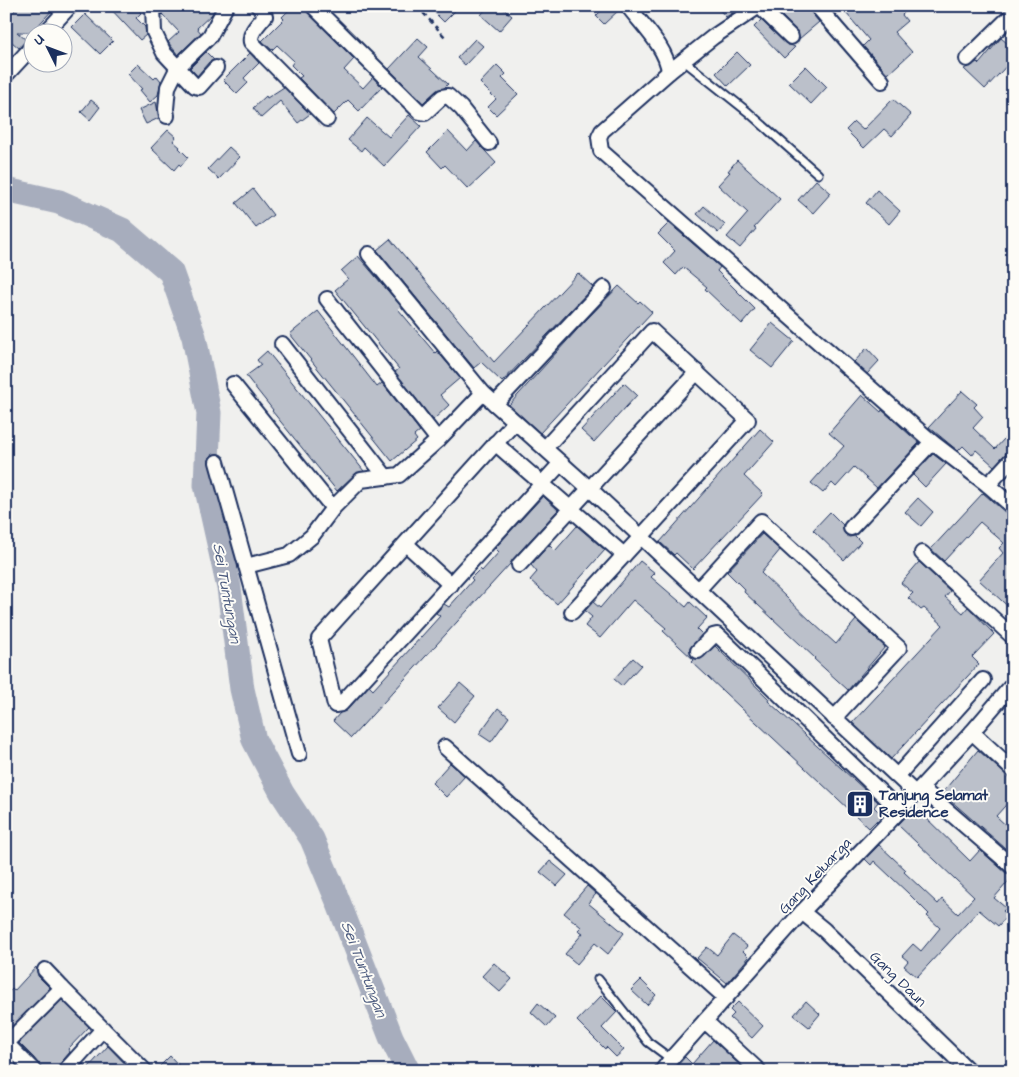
<svg xmlns="http://www.w3.org/2000/svg" width="1019" height="1077" viewBox="0 0 1019 1077" font-family="'Architects Daughter',sans-serif">
<style>
.lines{fill:none;stroke-linecap:round;stroke-linejoin:round}
.river{stroke:#a7adbd;stroke-width:25}
.building{fill:#bbc0ca;stroke:#1b2f5e}
.service-casing{stroke:#1b2f5e;stroke-width:11}
.minor-casing{stroke:#1b2f5e;stroke-width:18}
.path{stroke:#1b2f5e;stroke-width:2.5;stroke-dasharray:5 4;stroke-linecap:butt}
.service{stroke:#fdfcf7;stroke-width:7}
.minor{stroke:#fdfcf7;stroke-width:14}
.labels{text-anchor:middle;dominant-baseline:central;stroke-width:4;stroke-linejoin:round;paint-order:stroke}
.poi-label{font-size:15px;font-weight:bold;fill:#1b2f5e;stroke:#fdfcf7;text-anchor:start}
.street-label{font-size:15px;fill:#1b2f5e;stroke:#fdfcf7}
.water-label{font-size:16px;font-style:italic;fill:#4c5b7f;stroke:#fdfcf7}
</style>
<rect width="100%" height="100%" fill="#f0f0ee"/>
<filter id="ink" filterUnits="userSpaceOnUse"><feTurbulence type="fractalNoise" baseFrequency=".02" numOctaves="2"/><feDisplacementMap in="SourceGraphic" scale="10" xChannelSelector="R" yChannelSelector="G"/><feConvolveMatrix kernelMatrix="1 2 1 2 8 2 1 2 1" color-interpolation-filters="sRGB"/></filter>
<g filter="url(#ink)">
<g class="lines">
<polyline class="river" points="6,190 59,202 122,230 171,272 194,337 209,413 206,485 229,588 242,689 254,740 282,793 312,839 337,899 391,1037 408,1071"/>
</g>
<g class="building">
<polygon points="19,6 56,6 32,32 17,32 26,40 19,48 6,37 6,19"/>
<polygon points="108,6 135,6 141,13 136,18 145,27 146,35 140,40"/>
<polygon points="170,6 216,6 212,14 197,28 201,33 178,55 168,42 179,32 162,14"/>
<polygon points="293,6 304,6 307,12 354,59 344,70 363,88 373,77 382,87 359,111 348,100 334,114 299,78 302,76 291,65 294,61 277,45 272,50 262,41 284,19 282,17"/>
<polygon points="441,6 460,6 444,22 435,13"/>
<polygon points="488,6 500,6 512,16 499,31 481,15"/>
<polygon points="606,6 619,6 620,9 604,24 596,16"/>
<polygon points="716,6 743,6 726,17"/>
<polygon points="784,6 808,6 810,11 819,22 799,39 797,31 778,12"/>
<polygon points="840,6 911,6 902,15 907,21 894,32 912,52 888,74 863,46 869,40"/>
<polygon points="85,14 113,41 100,54 72,27"/>
<polygon points="761,20 785,43 795,47 784,58 754,27"/>
<polygon points="418,38 428,47 419,57 448,84 444,88 436,91 423,103 389,69"/>
<polygon points="1001,38 1013,48 1013,59 985,89 964,69 977,62 979,64"/>
<polygon points="475,39 483,46 465,65 457,58"/>
<polygon points="206,52 214,60 209,62 197,76 190,68"/>
<polygon points="737,52 750,65 728,86 716,73"/>
<polygon points="250,53 259,63 244,78 248,83 237,94 223,80"/>
<polygon points="138,64 154,79 157,76 161,81 158,95 150,102 140,90 142,89 128,74"/>
<polygon points="497,65 506,74 502,78 518,94 496,115 488,107 496,99 480,83"/>
<polygon points="806,66 827,87 811,104 789,83"/>
<polygon points="284,87 310,114 298,123 280,101 261,118 253,108 266,96 267,98"/>
<polygon points="893,99 911,115 892,136 884,129 864,148 846,130 854,122 863,130"/>
<polygon points="91,100 100,107 90,120 81,112"/>
<polygon points="156,102 159,118 146,124 139,110"/>
<polygon points="409,115 421,126 384,166 364,147 361,151 348,140 367,118 389,137"/>
<polygon points="168,130 176,137 173,141 180,147 179,148 188,157 181,166 179,164 174,170 151,148"/>
<polygon points="448,131 467,151 476,141 496,163 468,189 445,165 442,168 427,152"/>
<polygon points="229,147 240,157 219,179 208,169"/>
<polygon points="737,160 780,199 754,228 756,229 740,248 727,237 748,213 718,185 730,172 728,171"/>
<polygon points="816,180 831,193 813,213 798,200"/>
<polygon points="253,189 273,215 256,228 236,203"/>
<polygon points="877,190 900,211 889,224 866,203"/>
<polygon points="704,206 725,225 718,233 697,214"/>
<polygon points="669,223 720,267 717,271 755,309 742,324 705,289 707,287 683,267 676,275 664,263 675,251 658,234"/>
<polygon points="390,239 494,362 578,273 593,287 502,382 481,362 474,368 377,250"/>
<polygon points="358,256 401,306 398,309 435,353 437,351 460,378 440,395 449,405 433,420 395,372 399,369 335,290 348,279 341,271"/>
<polygon points="619,286 638,303 640,301 652,312 540,433 509,405 585,321"/>
<polygon points="318,311 377,387 382,383 420,431 414,436 417,440 392,461 290,334"/>
<polygon points="772,323 794,341 772,368 750,350"/>
<polygon points="867,348 879,361 867,374 854,362"/>
<polygon points="267,351 364,471 355,474 337,491 272,411 273,410 246,376 261,365 257,360"/>
<polygon points="624,383 637,395 594,442 581,430"/>
<polygon points="962,391 977,404 974,407 983,417 973,428 995,449 1013,429 1013,449 1007,452 994,466 976,450 972,455 963,446 958,451 929,427"/>
<polygon points="862,395 881,412 882,410 919,443 877,488 854,467 836,487 832,483 823,493 811,483 844,446 829,433"/>
<polygon points="760,429 774,442 744,476 763,494 693,569 676,553 674,555 660,542"/>
<polygon points="933,454 946,464 925,487 913,475"/>
<polygon points="983,493 1007,514 1013,516 1013,611 979,580 1003,553 999,548 1004,543 980,522 944,561 931,549"/>
<polygon points="543,496 558,510 513,559 510,564 351,738 333,721 340,713 347,710 369,686 373,690 440,616 436,613 444,604 449,607 473,580 471,578 480,569 482,571 499,552 495,548"/>
<polygon points="918,498 933,512 921,526 905,512"/>
<polygon points="830,512 843,525 843,530 845,534 849,537 855,536 861,542 844,560 813,530"/>
<polygon points="577,526 605,550 557,604 530,580 537,572 531,565 549,545 555,551"/>
<polygon points="762,534 780,550 761,573 813,623 836,644 856,620 885,647 848,690 814,659 815,658 744,592 745,590 727,572"/>
<polygon points="640,561 655,573 651,577 686,607 690,602 707,618 697,629 702,634 690,648 692,657 695,659 701,659 715,646 769,699 768,701 878,802 874,807 882,815 869,828 692,662 694,660 663,631 666,628 633,600 600,638 585,626 592,617 585,611 593,602 600,608"/>
<polygon points="919,562 950,591 945,597 963,613 968,607 994,634 972,657 979,664 891,759 852,723 943,625 924,608 921,610 908,598 913,593 901,583"/>
<polygon points="633,658 641,665 622,686 614,679"/>
<polygon points="460,683 475,696 454,722 438,708"/>
<polygon points="498,708 509,717 491,742 479,734"/>
<polygon points="978,750 1007,776 1013,779 1013,797 996,816 1013,832 1013,855 942,793"/>
<polygon points="450,763 465,776 446,797 432,783"/>
<polygon points="915,807 970,861 980,850 1007,874 1013,876 994,898 1006,908 1003,911 1008,915 998,926 979,910 917,977 904,966 908,961 902,956 913,944 921,951 940,928 927,916 929,914 908,893 874,861 871,865 865,859 879,845 906,870 904,872 938,904 942,899 958,914 974,897 898,825"/>
<polygon points="550,861 567,875 557,886 540,872"/>
<polygon points="587,886 596,894 588,903 624,933 608,954 595,943 577,964 565,954 583,933 578,930 581,927 564,913"/>
<polygon points="733,935 747,946 743,951 749,957 727,983 697,958 707,947 717,955"/>
<polygon points="494,963 512,979 500,992 482,976"/>
<polygon points="36,967 38,976 50,988 7,1031 6,995 12,989 14,991"/>
<polygon points="641,980 656,995 647,1005 631,990"/>
<polygon points="601,996 617,1012 602,1028 624,1050 616,1057 606,1047 605,1049 577,1021"/>
<polygon points="62,1000 89,1027 68,1049 70,1052 59,1065 56,1071 44,1071 34,1058 19,1043"/>
<polygon points="806,1001 820,1014 809,1027 794,1015"/>
<polygon points="738,1002 763,1026 752,1038 730,1018 734,1014 730,1010"/>
<polygon points="538,1003 555,1018 547,1027 531,1012"/>
<polygon points="713,1040 746,1071 682,1071 677,1066 685,1057 692,1064"/>
<polygon points="108,1046 132,1071 77,1071 83,1064 87,1069"/>
<polygon points="170,1056 184,1071 155,1071"/>
</g>
<g class="lines">
<g class="service-casing">
<g id="service">
<polyline points="684,61 748,112 818,174"/>
<polyline points="598,979 648,1042 671,1059"/>
</g>
</g>
<g class="minor-casing">
<g id="minor">
<polyline points="153,6 154,32 164,53 195,86 199,87 216,68"/>
<path d="M258,6l5,5 2,5c-6,8 -16,16 -14,26l76,77"/>
<polyline points="313,6 420,112 425,113 442,97 448,96 461,108 489,143"/>
<path d="M628,6c14,19 39,42 41,66l44,-35 46,-31"/>
<polyline points="759,6 791,37"/>
<polyline points="817,6 882,81"/>
<polyline points="46,32 70,6"/>
<polyline points="967,59 1013,14"/>
<polyline points="669,72 602,131 599,137 601,151 932,442 988,485 1013,507"/>
<polyline points="6,75 32,47"/>
<polyline points="167,116 166,109 168,87 178,67 210,36 226,6"/>
<polyline points="369,254 483,393 590,489 915,793"/>
<polyline points="327,299 438,440 483,393"/>
<polyline points="282,344 386,477"/>
<polyline points="233,384 333,508 361,480 399,475 438,440"/>
<polyline points="495,404 604,288"/>
<polyline points="515,422 319,639 335,705 341,704 561,463"/>
<polyline points="495,443 624,555"/>
<polyline points="545,448 652,331 748,420 572,612"/>
<polyline points="217,462 299,754"/>
<polyline points="988,485 1013,458"/>
<polyline points="851,528 932,442"/>
<polyline points="406,544 451,585"/>
<polyline points="922,553 1013,637"/>
<polyline points="519,565 697,372"/>
<polyline points="246,566 289,555 312,536 333,508"/>
<polyline points="698,590 761,521 899,648 834,718"/>
<polyline points="698,651 713,636 717,635 720,637 899,810"/>
<polyline points="972,732 1013,770"/>
<polyline points="445,747 726,998"/>
<polyline points="898,775 983,680"/>
<polyline points="921,788 1013,867"/>
<polyline points="802,912 824,930 969,1071"/>
<polyline points="45,970 62,988 145,1071"/>
<polyline points="705,1021 759,1071"/>
<polyline points="6,1043 34,1071"/>
<polyline points="7,1043 62,988"/>
<polyline points="65,1071 103,1029"/>
<polyline points="662,1071 671,1059 802,912 887,824 972,732 1013,684"/>
</g>
</g>
<polyline class="path" points="417,6 445,37"/>
<use href="#service" class="service"/>
<use href="#minor" class="minor"/>
</g>
</g>
<defs>
<g id="building-square" transform="scale(1.4375)"><rect x="-9" y="-9" width="18" height="18" rx="4" fill="#1b2f5e" stroke="#fdfcf7"/><path d="M-4-6H4V6H1V3H-1V6H-4ZM-2.5-4.3h1.7v1.8h-1.7ZM.8-4.3h1.7v1.8H.8ZM-2.5-1h1.7V.8h-1.7ZM.8-1h1.7V.8H.8Z" fill="#fff"/></g>
</defs>
<g fill-rule="evenodd">
<use href="#building-square" x="860" y="804"/>
</g>
<g class="labels">
<g class="poi-label">
<text x="879" y="795">Tanjung Selamat<tspan x="879" dy="17">Residence</tspan></text>
</g>
<g class="street-label">
<text transform="translate(815 876) rotate(-47)">Gang Keluarga</text>
<text transform="translate(898 979) rotate(44)">Gang Daun</text>
</g>
<g class="water-label">
<text transform="translate(227 593) rotate(80)">Sei Tuntungan</text>
<text transform="translate(364 969) rotate(69)">Sei Tuntungan</text>
</g>
</g>
<rect width="1019" height="1077" fill="none" stroke="#fdfcf7" stroke-width="25"/>
<rect x="12" y="12" width="994" height="1052" fill="none" stroke="#1b2f5e" stroke-width="2" filter="url(#ink)"/>
<g transform="translate(48 48) rotate(312)"><circle r="24" fill="#fdfcf7" stroke="#a3aaba"/>
<path d="M0-4L9 19L0 12L-9 19Z" fill="#1b2f5e"/>
<text y="-8" font-size="14" font-weight="bold" text-anchor="middle" fill="#1b2f5e">U</text>
</g>
</svg>
